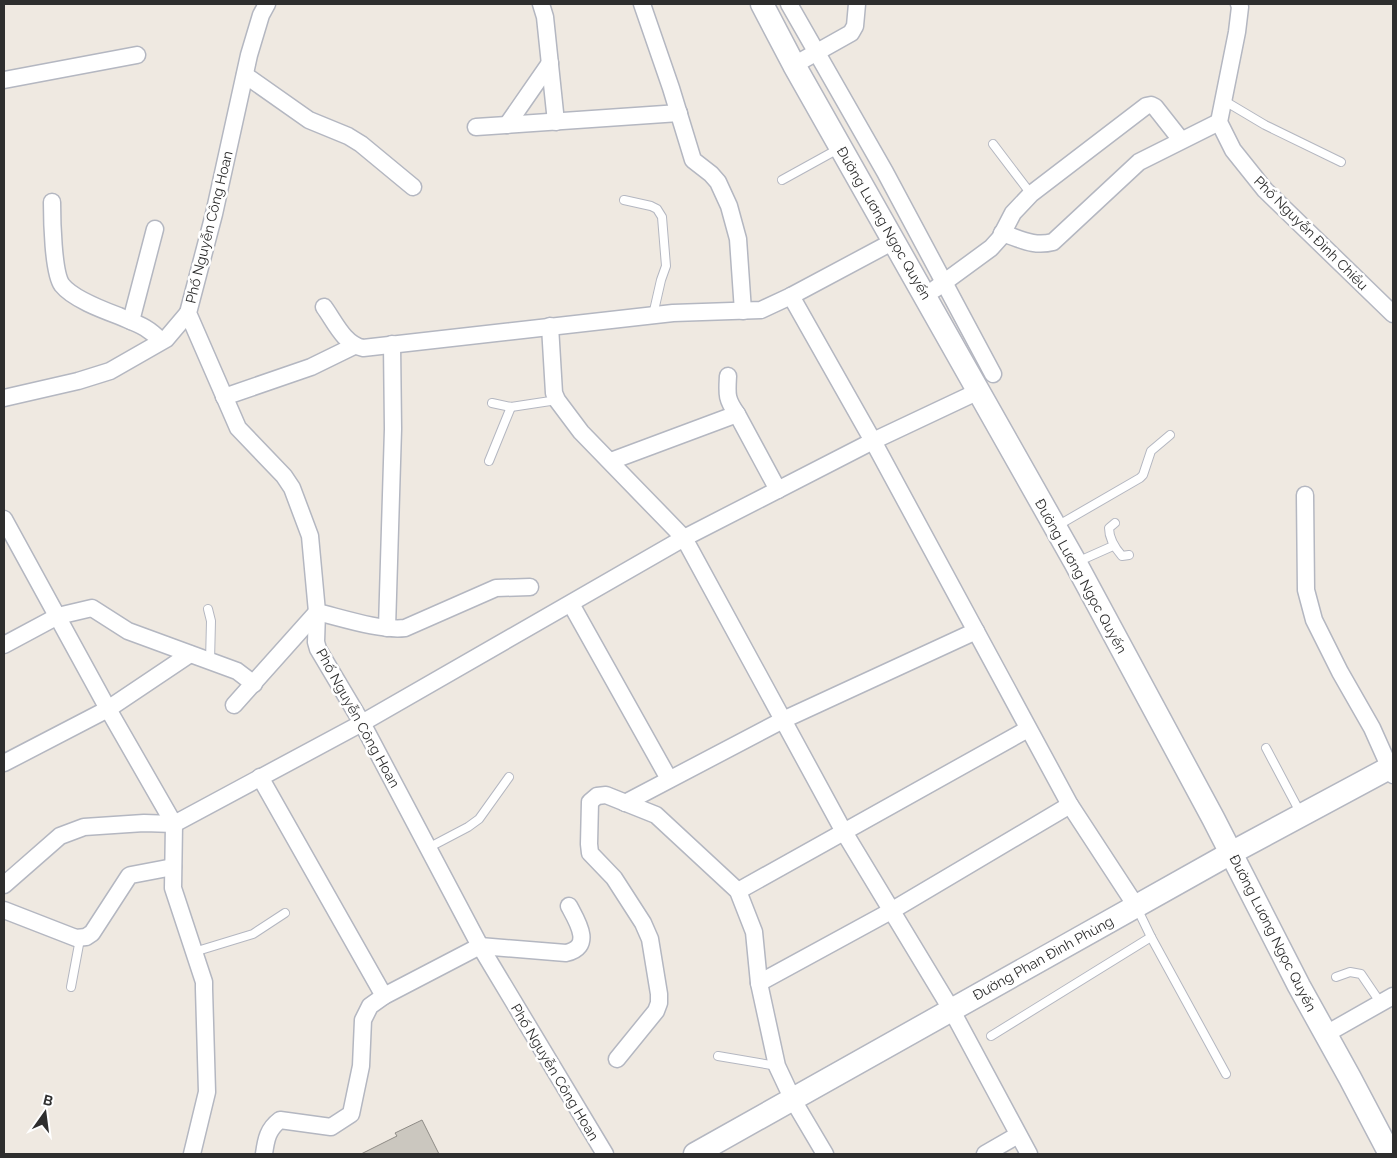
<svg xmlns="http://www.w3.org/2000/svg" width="1397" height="1158" viewBox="0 0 1397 1158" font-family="Raleway,sans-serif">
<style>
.building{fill:#cbc7bf;stroke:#8e8b86}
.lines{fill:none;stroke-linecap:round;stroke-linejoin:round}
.lane-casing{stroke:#b4b7c1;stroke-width:10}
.street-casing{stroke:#b4b7c1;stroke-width:19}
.secondary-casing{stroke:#b4b7c1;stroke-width:25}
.lane{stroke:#fff;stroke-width:8}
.street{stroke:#fff;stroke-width:16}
.secondary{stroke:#fff;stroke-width:22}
.labels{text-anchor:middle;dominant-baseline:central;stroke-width:5;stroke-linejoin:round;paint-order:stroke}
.street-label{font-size:14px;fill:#2e2e2e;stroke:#fff}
</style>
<rect width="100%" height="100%" fill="#efe9e1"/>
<polygon class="building" points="422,1120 439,1154 361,1154 397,1136 395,1133"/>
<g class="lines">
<g class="lane-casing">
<g id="lane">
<polyline points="1223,100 1265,125 1341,162"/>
<polyline points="993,144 1031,194"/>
<polyline points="782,180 840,148"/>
<polyline points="624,200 651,206 657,209 662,217 666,266 661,280 653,315"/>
<polyline points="492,403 511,407 557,400"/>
<polyline points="489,461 511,407"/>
<path d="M1115,523l-6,5c0,11 6,20 13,28l7,-1"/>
<polyline points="1057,526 1140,478 1143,475 1151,451 1170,435"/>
<polyline points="1077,562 1113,546"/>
<polyline points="208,609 211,621 210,661"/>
<polyline points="1266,748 1301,814"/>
<polyline points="428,848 468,827 479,819 509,777"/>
<polyline points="1137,908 1151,937 1226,1074"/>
<polyline points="194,952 253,934 285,913"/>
<polyline points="1336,977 1350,972 1361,974 1380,1002"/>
<polyline points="71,987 80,939"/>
<polyline points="991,1036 1151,937"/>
<polyline points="718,1056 777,1066"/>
</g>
</g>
<g class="street-casing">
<g id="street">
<polyline points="267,4 261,15 249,55 214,214 188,313 238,428 284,476 292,488 310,536 317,612 316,642 318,649 362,723 480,946 605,1154"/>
<polyline points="541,4 545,17 556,122"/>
<polyline points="642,4 671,88 693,160 711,174 718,182 729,206 738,239 743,311"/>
<polyline points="789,4 885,172 993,374"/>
<polyline points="1239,4 1240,7 1237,32 1219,122 1233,150 1265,190 1393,314"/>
<polyline points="794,65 851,33 855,26 857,4"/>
<polyline points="245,75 309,120 348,136 361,144 413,187"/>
<polyline points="4,80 137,55"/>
<polyline points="507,125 550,63"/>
<polyline points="476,127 679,113"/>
<path d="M52,202c0,17 1,71 10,83 11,14 41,25 57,31 18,8 28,10 42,25"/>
<path d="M1002,233c19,6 31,14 51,9l86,-80 80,-40"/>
<polyline points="935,289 991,248 1000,238 1013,213 1031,194 1146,106 1151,105 1155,107 1181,140"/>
<polyline points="791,296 873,441 1070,805 1136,906"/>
<path d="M324,307c11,15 20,37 39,41l310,-35 88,-3 30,-14 103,-55"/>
<polyline points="131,321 155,229"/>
<polyline points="550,326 554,393 557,400 581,432 684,538 844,832 951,1009 1029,1154"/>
<path d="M728,376c-1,18 -2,23 9,38l41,76"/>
<polyline points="224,397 311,367 354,346"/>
<polyline points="4,398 78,381 110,371 166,339 188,313"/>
<polyline points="611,461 737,414"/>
<polyline points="1305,495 1306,590 1314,620 1340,672 1372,728 1393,775"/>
<polyline points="4,519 108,709 174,824 362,723 684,538 873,441 979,391"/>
<polyline points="571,604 669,779"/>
<polyline points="387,628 393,429 392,344"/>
<polyline points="4,645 58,616 92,608 128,631 237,671 254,684"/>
<path d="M234,705l83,-93c25,6 64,19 88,16l91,-40 34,-1"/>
<polyline points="4,763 108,709 190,654"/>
<polyline points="260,777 384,996"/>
<polyline points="625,803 783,720 976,631"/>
<polyline points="4,885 60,836 84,827 144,823 174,824 173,888 204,982 204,989 207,1092 192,1154"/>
<polyline points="738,891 1028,729"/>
<polyline points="4,910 76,938 86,937 92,933 129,876 131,875 173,867"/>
<polyline points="759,983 891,911 1070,805"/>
<polyline points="1326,1034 1393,996"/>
<polyline points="617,1059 656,1011 659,1003 659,994 650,939 643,923 614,878 590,853 589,844 590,802 597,796 606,795 656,815 738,891 754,932 759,983 777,1066 793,1100 825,1154"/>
<path d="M264,1154c2,-15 4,-25 16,-34l51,7 20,-13 10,-48 2,-46 7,-14 14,-10 96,-50 86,7c28,-6 11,-32 3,-47"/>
<polyline points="985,1154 1018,1135"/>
</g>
</g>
<g class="secondary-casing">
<g id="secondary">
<polyline points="762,4 794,65 1075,562 1213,818 1299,986 1350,1078 1390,1154"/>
<polyline points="695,1154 1231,853 1393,766"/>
</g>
</g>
<use href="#lane" class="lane"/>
<use href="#street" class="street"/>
<use href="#secondary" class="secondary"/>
</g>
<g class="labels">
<g class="street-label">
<text transform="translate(884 223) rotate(60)">Đường Lương Ngọc Quyến</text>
<text transform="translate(209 227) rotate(-76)">Phố Nguyễn Công Hoan</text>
<text transform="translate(1311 233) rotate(45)">Phố Nguyễn Đình Chiểu</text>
<text transform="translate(1081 576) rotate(61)">Đường Lương Ngọc Quyến</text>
<text transform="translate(358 718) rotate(61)">Phố Nguyễn Công Hoan</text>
<text transform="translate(1273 933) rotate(63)">Đường Lương Ngọc Quyến</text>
<text transform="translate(1043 958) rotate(-29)">Đường Phan Đình Phùng</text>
<text transform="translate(555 1072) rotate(59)">Phố Nguyễn Công Hoan</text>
</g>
</g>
<rect width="1397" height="1158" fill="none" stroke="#2e2e2e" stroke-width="10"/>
<g transform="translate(45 1113) rotate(14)" stroke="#ffffff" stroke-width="4" paint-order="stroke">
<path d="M0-4L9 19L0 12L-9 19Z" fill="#2e2e2e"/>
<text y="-8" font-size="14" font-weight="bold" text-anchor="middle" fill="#2e2e2e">B</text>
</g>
</svg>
